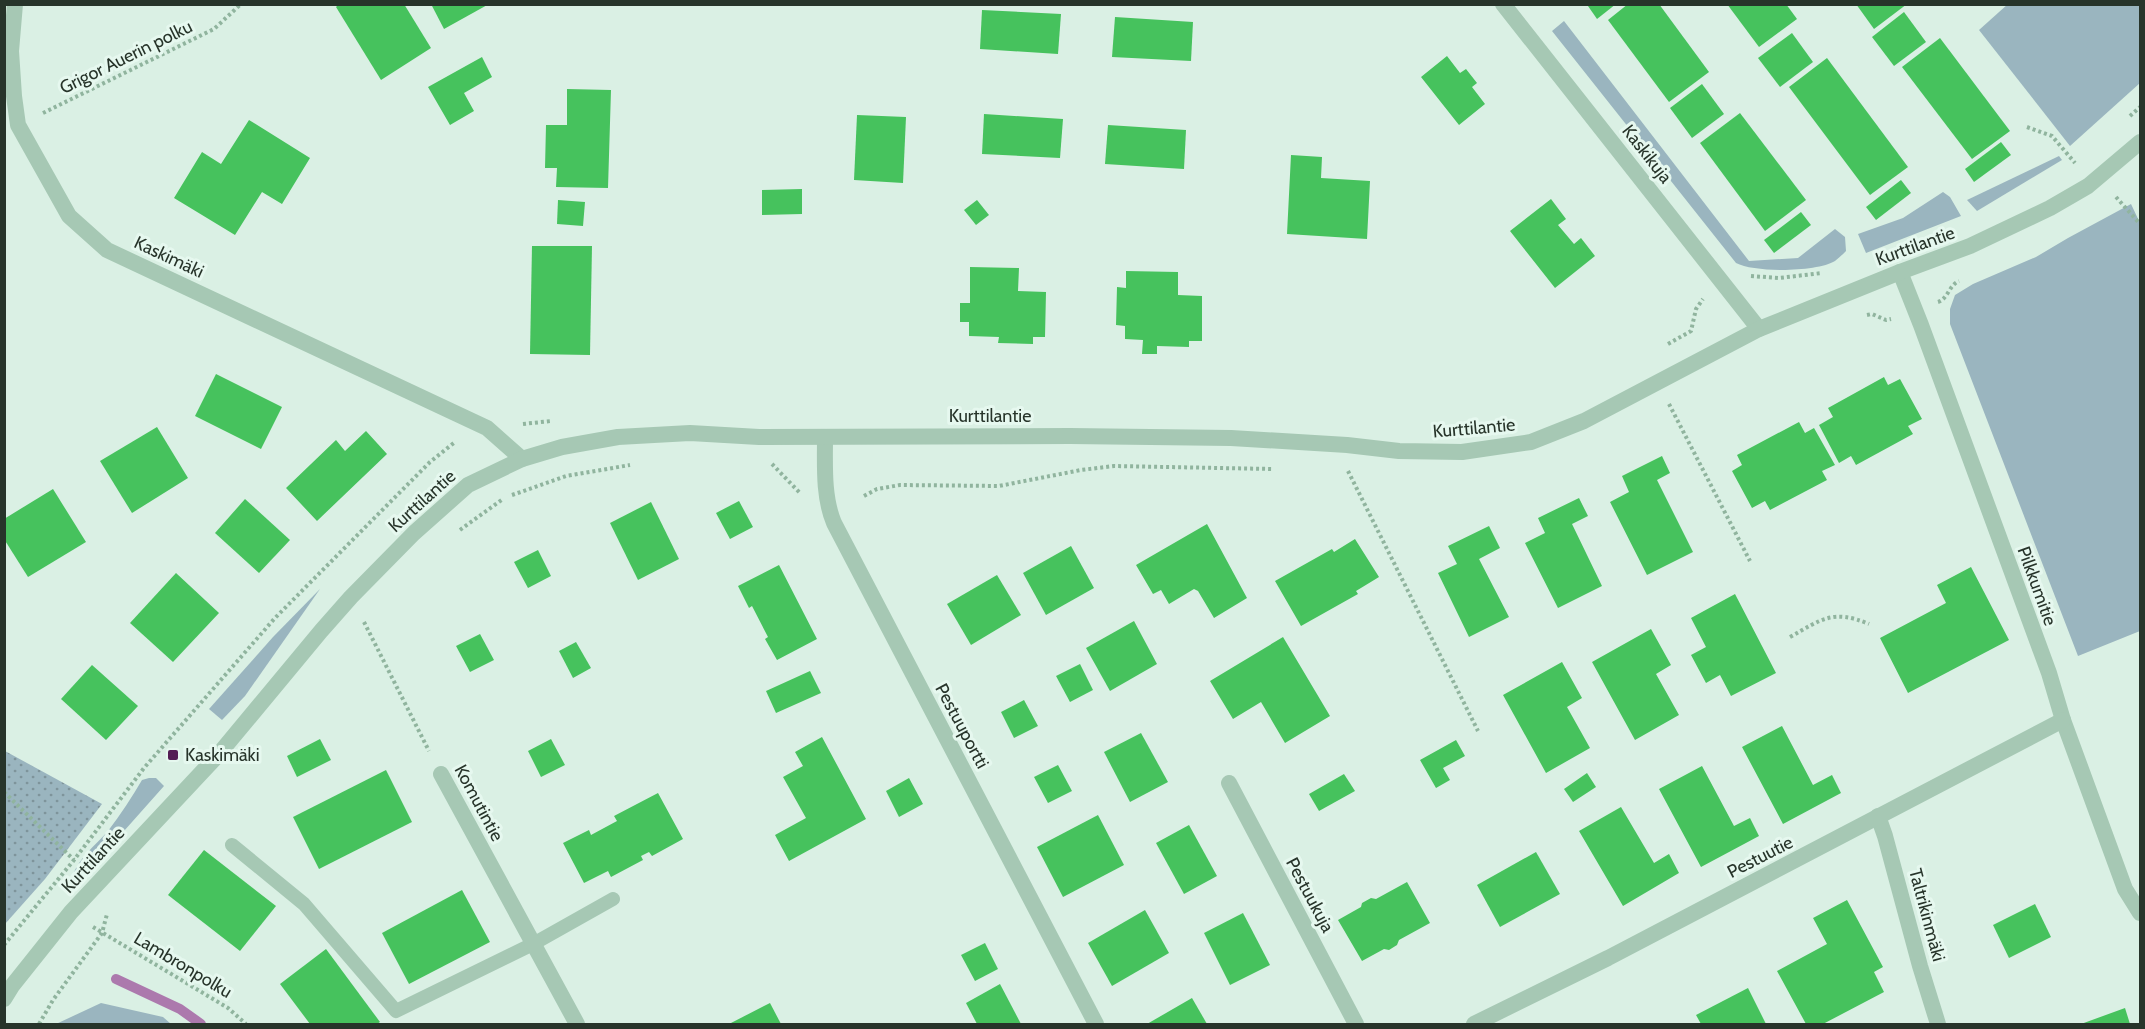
<svg xmlns="http://www.w3.org/2000/svg" width="2145" height="1029" viewBox="0 0 2145 1029" font-family="Cabin,sans-serif">
<style>
.grass{fill:#9ab5bf}
.park{fill:url(#park-dots)}
.lines{fill:none;stroke-linecap:round;stroke-linejoin:round}
.stream{stroke:#ac79ad;stroke-width:10}
.building{fill:#46c25d}
.path{stroke:#90b49e;stroke-width:4;stroke-dasharray:3 3;stroke-linecap:butt}
.service{stroke:#a6c8b4;stroke-width:14}
.minor{stroke:#a6c8b4;stroke-width:16}
.tertiary{stroke:#a6c8b4;stroke-width:16}
.poi-dot{fill:#541e54;stroke:#e6f8ef;stroke-width:2}
.labels{text-anchor:middle;dominant-baseline:central;stroke-width:6;stroke-linejoin:round;paint-order:stroke}
.street-label{font-size:18px;fill:#27342a;stroke:#e6f8ef}
.poi-label{font-size:18px;fill:#27342a;stroke:#e6f8ef;text-anchor:start}
</style>
<defs>
<pattern id="park-dots" width="8" height="8" patternUnits="userSpaceOnUse" patternTransform="scale(1.5)"><rect width="8" height="8" fill="#9ab5bf"/><path d="M2 2h.1M6 6h.1" fill="none" stroke="#7e949b" stroke-width="1.8" stroke-linecap="round"/></pattern>
</defs>
<rect width="100%" height="100%" fill="#daf0e4"/>
<g class="grass">
<polygon points="2008,4 2140,5 2140,83 2070,146 1979,30"/>
<path d="M1564,21l185,240 49,-3 37,-29 10,8 1,14c-3,3 -7,7 -11,10 -18,11 -80,12 -99,2l-184,-232z"/>
<polygon points="2059,156 2062,160 1977,211 1967,200"/>
<polygon points="1943,192 1950,197 1961,216 1866,253 1858,234 1903,218"/>
<polygon points="2131,204 2140,223 2140,631 2078,656 1950,324 1950,309 1955,295 1973,284 2036,257 2068,238"/>
<polygon points="320,589 245,696 222,720 209,709 273,637"/>
<path d="M149,778h7l8,8 -88,99 -4,-6c4,-19 24,-34 36,-48 13,-17 24,-34 34,-51z"/>
<polygon points="101,1003 163,1017 171,1024 56,1024"/>
</g>
<polygon class="park" points="5,751 102,804 45,879 5,924"/>
<g class="lines">
<polyline class="stream" points="116,979 180,1009 201,1024"/>
</g>
<g class="building">
<polygon points="339,4 404,4 431,48 381,80 336,7"/>
<polygon points="431,4 489,4 444,29"/>
<polygon points="1589,4 1616,4 1597,19 1588,6"/>
<polygon points="1628,4 1659,4 1709,72 1669,102 1608,20"/>
<polygon points="1727,4 1786,4 1797,19 1759,47"/>
<polygon points="1856,4 1907,4 1874,29"/>
<polygon points="982,10 1061,14 1058,54 980,49"/>
<polygon points="1904,12 1926,42 1894,66 1872,37"/>
<polygon points="1115,17 1193,22 1191,61 1112,57"/>
<polygon points="1792,33 1813,62 1780,87 1758,58"/>
<polygon points="1940,38 2010,131 1972,159 1902,67"/>
<polygon points="1447,56 1460,73 1466,69 1477,83 1472,87 1485,104 1459,125 1421,77"/>
<polygon points="482,57 492,77 464,93 474,111 450,125 428,87"/>
<polygon points="1827,58 1908,167 1870,195 1789,87"/>
<polygon points="1702,84 1724,114 1692,138 1670,108"/>
<polygon points="567,89 611,90 608,188 556,187 557,168 545,168 546,125 567,125"/>
<polygon points="1740,113 1806,200 1765,231 1700,143"/>
<polygon points="984,114 1063,119 1060,158 982,154"/>
<polygon points="857,115 906,117 903,183 854,180"/>
<polygon points="249,120 310,158 282,204 262,192 235,235 174,198 202,152 221,164"/>
<polygon points="1108,125 1186,130 1184,169 1105,164"/>
<polygon points="2001,142 2011,155 1974,182 1965,169"/>
<polygon points="1291,155 1322,157 1321,178 1370,181 1367,239 1287,234"/>
<polygon points="1901,180 1911,193 1876,220 1866,207"/>
<polygon points="802,189 802,214 762,215 762,190"/>
<polygon points="1551,199 1566,219 1558,225 1574,244 1581,238 1595,256 1555,288 1510,231"/>
<polygon points="558,200 585,202 583,226 557,224"/>
<polygon points="977,200 989,215 976,225 964,210"/>
<polygon points="1801,212 1811,225 1774,253 1764,240"/>
<polygon points="532,246 592,246 590,355 530,354"/>
<polygon points="970,267 1019,268 1018,291 1046,292 1045,337 1033,337 1033,344 998,343 999,337 969,336 969,322 960,322 960,303 970,303"/>
<polygon points="1126,271 1178,272 1178,295 1202,296 1202,341 1189,341 1189,347 1157,346 1157,354 1142,354 1143,340 1125,339 1125,326 1116,325 1117,287 1126,288"/>
<polygon points="216,374 282,407 261,449 195,416"/>
<polygon points="1884,377 1888,385 1900,379 1922,419 1908,426 1913,434 1856,465 1851,456 1839,463 1819,425 1833,417 1828,408"/>
<polygon points="1799,422 1805,433 1814,428 1835,465 1822,471 1827,480 1770,510 1765,501 1752,508 1732,471 1742,465 1737,455"/>
<polygon points="157,427 188,478 132,513 100,461"/>
<polygon points="366,431 387,454 317,521 286,488 336,440 345,451"/>
<polygon points="1662,456 1670,473 1657,480 1693,552 1647,575 1610,502 1629,492 1622,476"/>
<polygon points="53,489 86,542 28,577 4,539 4,519"/>
<polygon points="1579,498 1588,516 1572,524 1602,586 1558,608 1525,543 1545,533 1538,518"/>
<polygon points="245,499 290,540 259,573 215,533"/>
<polygon points="739,501 753,527 730,539 716,513"/>
<polygon points="651,502 679,559 638,580 610,523"/>
<polygon points="1207,524 1247,598 1214,618 1198,591 1194,589 1169,604 1161,590 1153,594 1136,565"/>
<polygon points="1489,526 1500,548 1479,559 1509,617 1469,637 1438,573 1457,564 1448,546"/>
<polygon points="1355,539 1379,577 1356,591 1358,594 1301,626 1275,581 1332,549 1334,552"/>
<polygon points="1071,546 1094,588 1046,615 1023,573"/>
<polygon points="538,550 551,576 528,588 514,562"/>
<polygon points="779,565 817,639 777,660 765,639 768,637 752,606 749,608 738,586"/>
<polygon points="1971,567 2009,640 1908,693 1880,638 1946,603 1937,585"/>
<polygon points="176,573 219,613 173,662 130,623"/>
<polygon points="997,575 1021,615 971,645 947,604"/>
<polygon points="1735,594 1776,673 1731,696 1720,675 1706,683 1691,655 1706,647 1691,618"/>
<polygon points="1134,621 1157,664 1110,691 1086,648"/>
<polygon points="1651,629 1671,665 1656,674 1679,715 1635,740 1592,662"/>
<polygon points="480,634 494,660 470,672 456,646"/>
<polygon points="1283,637 1330,716 1285,743 1261,702 1233,719 1210,681"/>
<polygon points="576,642 591,668 573,678 559,651"/>
<polygon points="1562,662 1582,698 1567,707 1590,748 1546,773 1503,695"/>
<polygon points="1080,664 1093,690 1070,702 1056,676"/>
<polygon points="92,665 138,706 106,740 61,699"/>
<polygon points="810,671 821,693 776,713 766,691"/>
<polygon points="1024,700 1038,726 1014,738 1001,712"/>
<polygon points="1782,726 1813,785 1832,775 1841,793 1783,824 1742,747"/>
<polygon points="1141,733 1168,782 1130,802 1104,752"/>
<polygon points="822,737 866,819 789,861 775,835 806,818 783,777 803,766 795,752"/>
<polygon points="320,739 331,760 297,777 287,756"/>
<polygon points="551,739 565,765 541,777 528,751"/>
<polygon points="1456,740 1465,756 1443,768 1450,780 1436,788 1420,760"/>
<polygon points="1058,765 1072,791 1048,803 1034,777"/>
<polygon points="1702,766 1734,826 1750,818 1759,836 1701,867 1659,789"/>
<polygon points="386,770 412,822 319,869 293,817"/>
<polygon points="1587,773 1596,787 1573,802 1564,789"/>
<polygon points="1344,774 1355,791 1319,811 1309,794"/>
<polygon points="909,778 923,804 899,817 886,791"/>
<polygon points="658,793 683,839 652,856 649,852 641,856 643,860 611,877 608,871 584,883 563,843 589,830 591,835 617,821 614,816"/>
<polygon points="1621,807 1654,863 1669,854 1679,873 1623,906 1579,831"/>
<polygon points="1098,815 1124,865 1063,897 1037,847"/>
<polygon points="1189,825 1217,876 1184,894 1156,843"/>
<polygon points="204,850 276,906 240,951 168,895"/>
<polygon points="1536,852 1560,894 1500,927 1477,885"/>
<polygon points="1407,882 1430,923 1399,940 1397,945 1389,950 1384,949 1362,961 1338,920 1361,907 1362,903 1371,898 1376,899"/>
<polygon points="462,890 490,942 409,984 382,933"/>
<polygon points="1847,900 1883,967 1874,972 1884,992 1823,1024 1806,1024 1777,971 1827,944 1813,918"/>
<polygon points="2035,904 2051,937 2009,958 1993,925"/>
<polygon points="1145,910 1169,953 1112,986 1088,943"/>
<polygon points="1243,913 1270,965 1230,985 1204,933"/>
<polygon points="985,943 998,969 975,981 961,955"/>
<polygon points="326,949 380,1022 377,1024 310,1024 280,984"/>
<polygon points="1000,984 1021,1024 977,1024 966,1003"/>
<polygon points="1748,988 1766,1024 1701,1024 1696,1015"/>
<polygon points="1192,998 1207,1024 1147,1024"/>
<polygon points="770,1003 781,1024 729,1024"/>
<polygon points="2125,1008 2130,1024 2081,1024"/>
</g>
<g class="lines">
<g class="path">
<polyline points="43,113 214,29 241,4"/>
<polyline points="2130,116 2140,107"/>
<polyline points="2027,127 2052,136 2075,163"/>
<polyline points="2116,197 2140,224"/>
<polyline points="1751,276 1779,278 1822,273"/>
<path d="M1938,302c10,-3 11,-17 21,-21"/>
<polyline points="1867,315 1872,314 1886,320 1891,319"/>
<polyline points="1668,344 1691,331 1696,309 1703,299"/>
<polyline points="1669,404 1750,561"/>
<polyline points="523,424 551,421"/>
<polyline points="772,464 800,493"/>
<polyline points="1348,471 1478,731"/>
<polyline points="512,495 566,476 630,465"/>
<polyline points="864,496 877,489 900,485 999,486 1081,470 1114,466 1272,469"/>
<polyline points="460,530 503,499"/>
<polyline points="364,622 429,751"/>
<path d="M1790,637c32,-18 43,-28 79,-13"/>
<polyline points="4,792 74,860"/>
<polyline points="93,927 228,1008 246,1024"/>
<polyline points="4,945 74,860 144,768 275,618 430,462 455,442"/>
<polyline points="39,1024 53,1000 102,933 107,914"/>
</g>
<polyline class="service" points="232,845 304,904 396,1011 533,944 613,899"/>
<g class="minor">
<polyline points="15,4 11,51 14,96 18,125 69,216 107,250 487,428 522,459"/>
<polyline points="1503,4 1759,329"/>
<polyline points="1900,272 1921,325 2049,673 2063,720 2125,889 2140,913"/>
<path d="M825,437c0,28 -2,60 9,86l262,501"/>
<polyline points="441,774 577,1024"/>
<polyline points="1229,783 1356,1024"/>
<polyline points="1878,816 1885,836 1920,966 1938,1024"/>
<polyline points="1474,1024 1608,958 2063,720"/>
</g>
<polyline class="tertiary" points="4,999 12,986 71,912 218,755 321,631 351,597 414,533 468,485 522,459 562,447 618,437 690,433 759,437 1070,436 1231,438 1347,445 1399,451 1462,452 1531,442 1584,421 1759,329 1900,272 1970,246 2050,208 2088,186 2140,142"/>
</g>
<rect class="poi-dot" x="167" y="749" width="12" height="12" rx="3"/>
<g class="labels">
<g class="street-label">
<text transform="translate(126 57) rotate(-26)">Grigor Auerin polku</text>
<text transform="translate(1647 154) rotate(52)">Kaskikuja</text>
<text transform="translate(1915 246) rotate(-20)">Kurttilantie</text>
<text transform="translate(169 257) rotate(25)">Kaskimäki</text>
<text x="990" y="416">Kurttilantie</text>
<text transform="translate(1474 428) rotate(-5)">Kurttilantie</text>
<text transform="translate(422 501) rotate(-42)">Kurttilantie</text>
<text transform="translate(2037 586) rotate(70)">Pilkkumitie</text>
<text transform="translate(962 726) rotate(62)">Pestuuportti</text>
<text transform="translate(479 803) rotate(62)">Komutintie</text>
<text transform="translate(1760 857) rotate(-27)">Pestuutie</text>
<text transform="translate(93 860) rotate(-47)">Kurttilantie</text>
<text transform="translate(1310 895) rotate(62)">Pestuukuja</text>
<text transform="translate(1927 915) rotate(75)">Taltrikinmäki</text>
<text transform="translate(183 965) rotate(31)">Lambronpolku</text>
</g>
<g class="poi-label">
<text x="185" y="755">Kaskimäki</text>
</g>
</g>
<rect width="2145" height="1029" fill="none" stroke="#27342a" stroke-width="12"/>
</svg>
